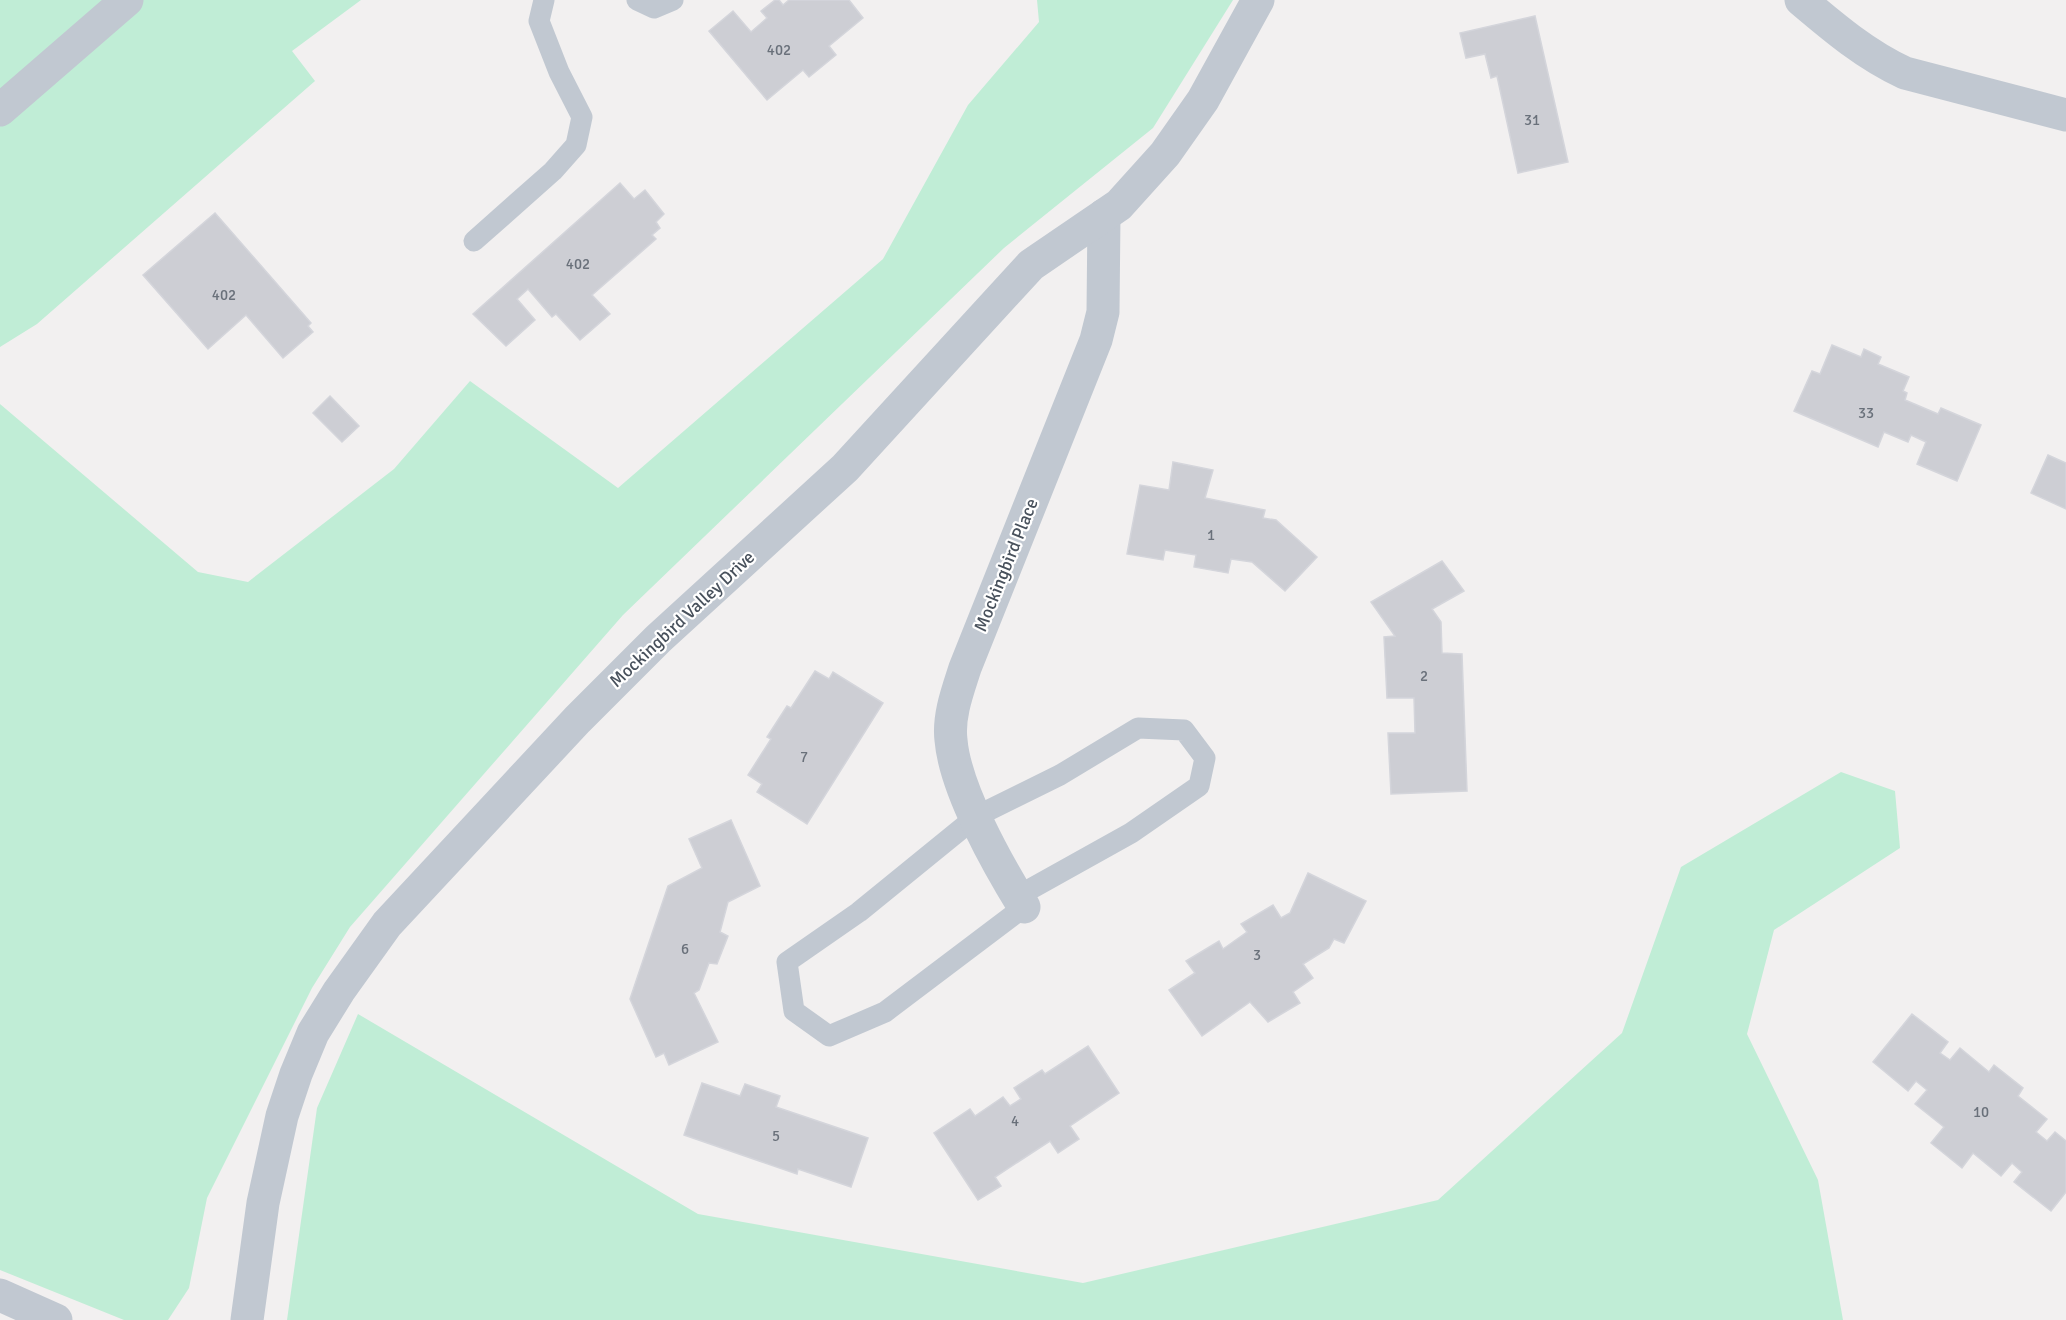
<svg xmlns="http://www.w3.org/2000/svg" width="2066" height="1320" viewBox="0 0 2066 1320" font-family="Signika,sans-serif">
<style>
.green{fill:#c0edd6}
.building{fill:#cdced4;stroke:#d4d5db;stroke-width:1.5}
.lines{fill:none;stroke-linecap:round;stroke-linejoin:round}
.lane{stroke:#c1c8d1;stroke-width:21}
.street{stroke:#c1c8d1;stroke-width:33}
.labels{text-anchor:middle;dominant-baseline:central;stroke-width:4.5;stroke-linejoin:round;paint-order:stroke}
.number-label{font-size:15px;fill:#69707a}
.street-label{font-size:18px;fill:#48515c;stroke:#fff}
</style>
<rect width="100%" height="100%" fill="#f2f0f0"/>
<g class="green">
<polygon points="0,0 361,0 292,51 315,81 37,324 0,347"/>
<polygon points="1037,0 1233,0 1153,128 1004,248 623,615 350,927 312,988 207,1198 189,1288 168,1320 124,1320 0,1270 0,404 198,572 248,582 394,469 470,381 618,488 883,259 968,105 1039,22"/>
<polygon points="1841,772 1895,791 1900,848 1774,930 1747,1034 1818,1180 1843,1320 287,1320 317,1108 358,1014 698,1214 1083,1283 1438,1200 1622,1033 1681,867"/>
</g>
<g class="building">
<polygon points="775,0 779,0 783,5 789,0 849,0 863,18 829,46 836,55 809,77 803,70 767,100 709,31 733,11 751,32 767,18 761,11"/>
<polygon points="1535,16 1568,162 1518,173 1497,76 1491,78 1485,54 1466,58 1460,33"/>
<polygon points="620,183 634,199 645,190 664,214 656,222 660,228 652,235 656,239 592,295 610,314 580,340 556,314 552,317 528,289 517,299 535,320 506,346 473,314"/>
<polygon points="215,213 311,323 308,326 313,332 283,358 246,315 208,349 143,275"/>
<polygon points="1832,345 1861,357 1864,349 1881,357 1878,364 1909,377 1903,391 1907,393 1905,400 1938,414 1941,408 1981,425 1957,481 1917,464 1926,442 1911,435 1908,442 1884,432 1878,447 1794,411 1812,371 1820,374"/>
<polygon points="330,396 359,426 342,442 313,413"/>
<polygon points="2048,455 2066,463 2066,509 2031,493"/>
<polygon points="1173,462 1213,470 1205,498 1265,510 1263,518 1276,520 1317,557 1285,591 1252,562 1231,559 1228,573 1194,567 1196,555 1165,550 1163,560 1127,554 1140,485 1169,490"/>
<polygon points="1442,561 1464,591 1432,609 1441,622 1442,653 1462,654 1467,791 1391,794 1388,733 1415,733 1414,698 1387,698 1384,637 1395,636 1371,602"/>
<polygon points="815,671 829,679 833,672 883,703 807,824 757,792 762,784 748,775 771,739 767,737 787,706 791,708"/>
<polygon points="731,820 760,886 728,902 720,932 728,936 717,964 709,963 699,990 694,993 718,1042 669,1065 664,1053 656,1057 630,999 668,886 702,868 689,839"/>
<polygon points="1308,873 1366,901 1344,943 1334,939 1329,948 1303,964 1313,978 1293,992 1300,1003 1268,1022 1250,1002 1202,1036 1169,990 1195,973 1186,961 1219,941 1223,949 1247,932 1241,924 1273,905 1281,918 1290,913"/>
<polygon points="1912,1014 1948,1042 1940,1053 1950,1060 1960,1048 1989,1072 1994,1065 2023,1088 2018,1096 2047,1119 2036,1132 2047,1141 2055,1132 2066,1141 2066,1192 2051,1211 2014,1182 2022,1172 2012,1163 2001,1176 1973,1153 1962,1168 1931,1143 1944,1127 1915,1104 1927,1090 1916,1081 1908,1091 1873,1062"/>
<polygon points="1088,1046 1119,1093 1070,1126 1079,1139 1058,1153 1050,1141 995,1177 1001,1186 978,1200 934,1133 970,1109 975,1116 1003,1097 1010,1106 1021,1099 1014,1088 1042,1070 1045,1074"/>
<polygon points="702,1083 740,1096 745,1084 780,1096 776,1107 868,1138 851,1187 798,1169 797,1174 684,1135"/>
</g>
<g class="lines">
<g class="lane">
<polyline points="637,0 654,8 673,0"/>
<polyline points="474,241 553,171 576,145 582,117 559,72 539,21 544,0"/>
<polyline points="1018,896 1131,833 1199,786 1205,758 1184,730 1138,728 1060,775 977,816 859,912 787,962 794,1011 829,1036 885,1012 1024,907"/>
</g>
<g class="street">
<path d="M1801,0c33,28 65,55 104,73l161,42"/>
<polyline points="0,110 127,0"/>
<path d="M1024,907c-26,-42 -69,-118 -73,-167 -3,-24 7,-50 14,-72l131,-328 7,-28 1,-97"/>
<polyline points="0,1295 56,1320"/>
<polyline points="247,1320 263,1203 282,1116 296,1074 313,1033 339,991 387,924 577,720 658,639 845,468 1031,265 1119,205 1165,154 1203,100 1258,0"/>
</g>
</g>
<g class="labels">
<g class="number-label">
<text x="779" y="50">402</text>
<text x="1532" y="120">31</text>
<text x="578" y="264">402</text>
<text x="224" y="295">402</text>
<text x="1866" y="413">33</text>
<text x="1211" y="535">1</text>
<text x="1424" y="676">2</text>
<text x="804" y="757">7</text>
<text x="685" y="949">6</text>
<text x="1257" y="955">3</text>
<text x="1981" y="1112">10</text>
<text x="1015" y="1121">4</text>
<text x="776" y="1136">5</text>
</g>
<g class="street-label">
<text transform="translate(1006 565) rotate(-68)">Mockingbird Place</text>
<text transform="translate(682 619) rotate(-43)">Mockingbird Valley Drive</text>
</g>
</g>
</svg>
